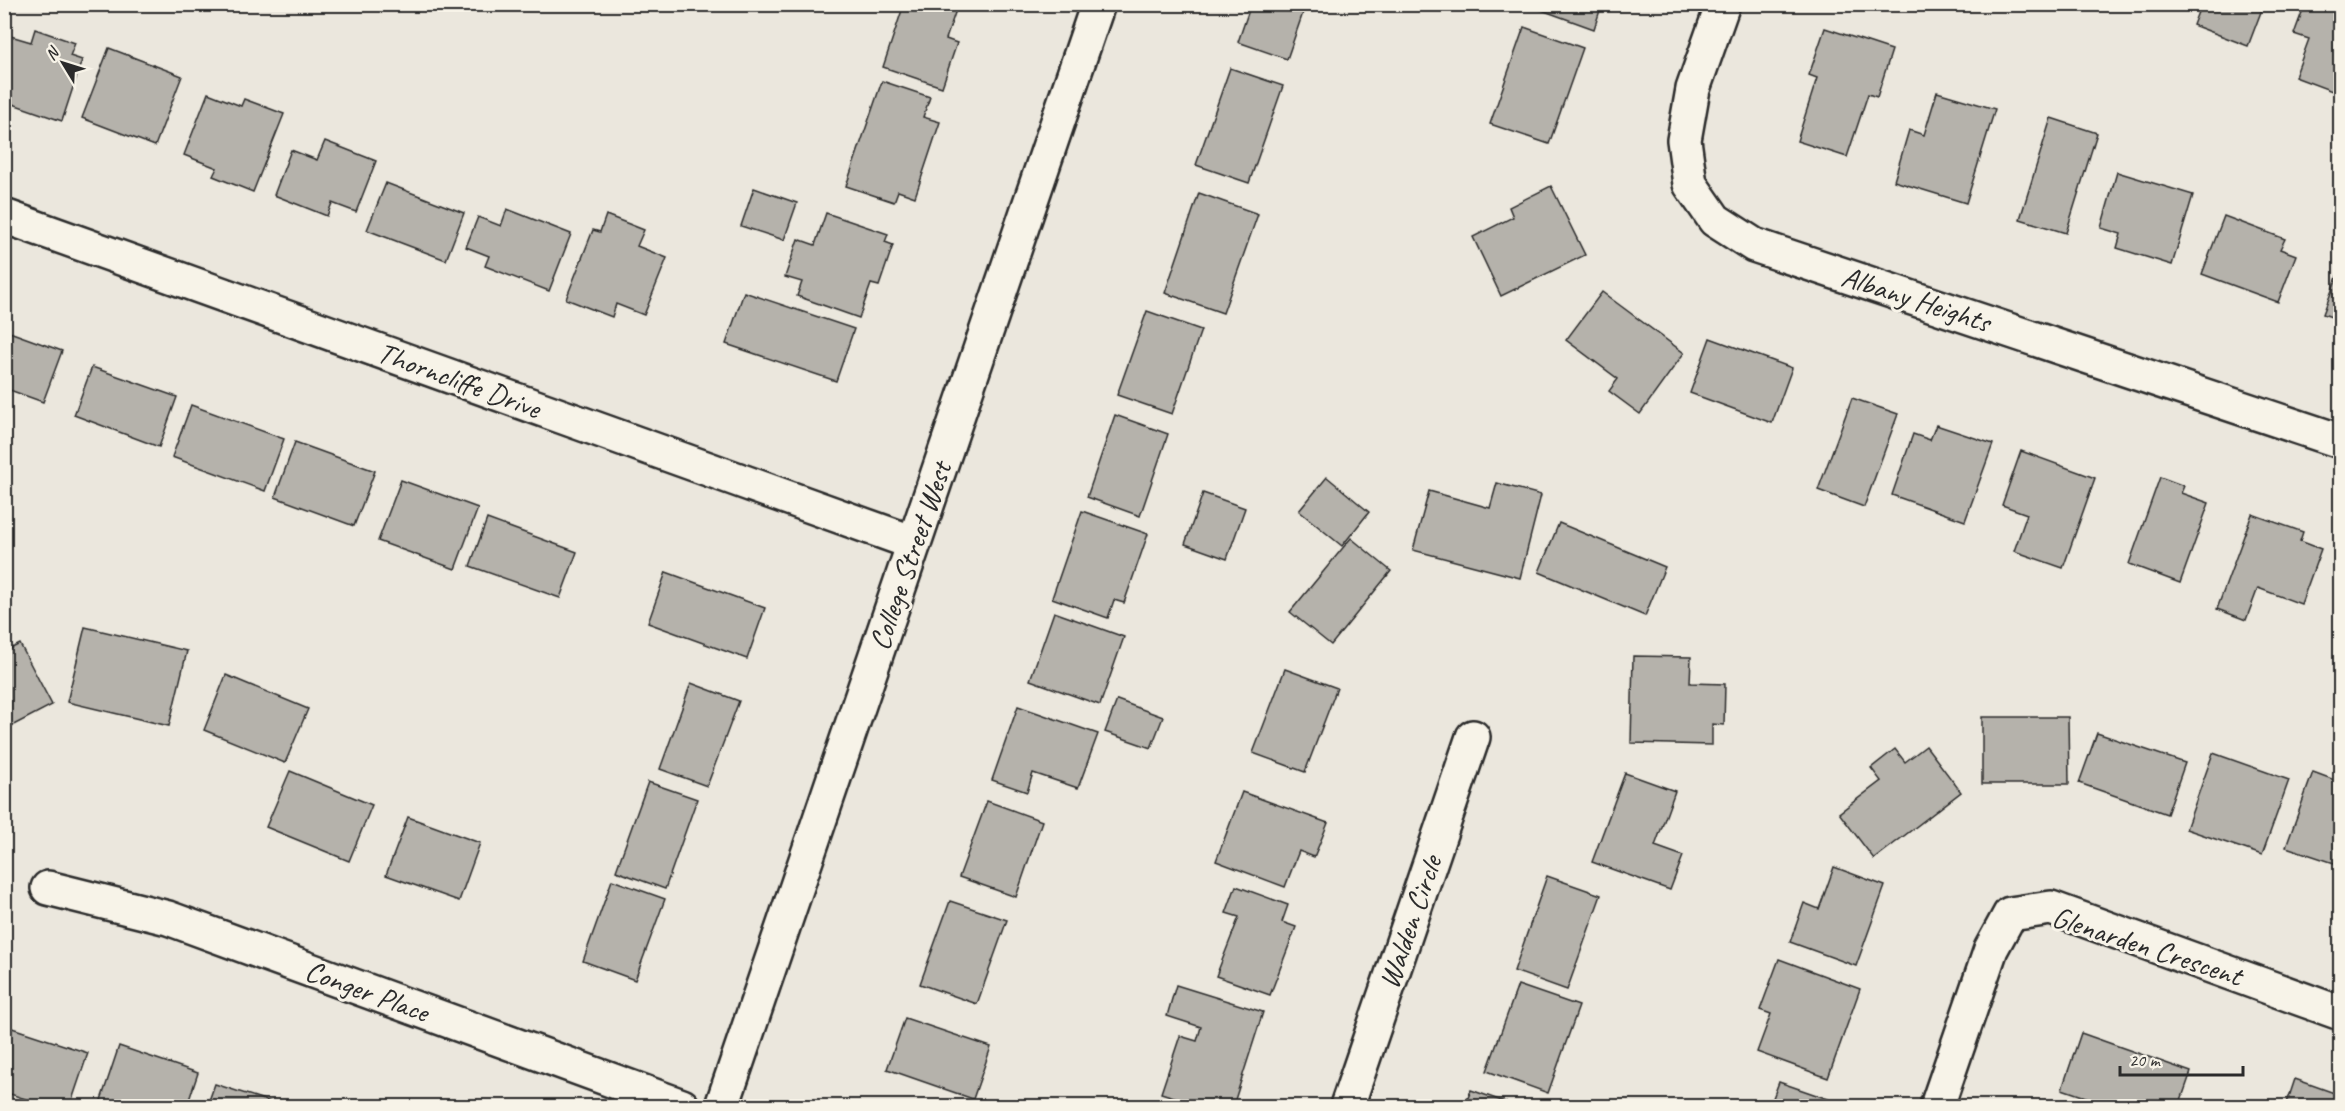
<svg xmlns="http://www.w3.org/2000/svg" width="2345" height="1111" viewBox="0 0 2345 1111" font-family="Caveat,sans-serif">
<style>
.building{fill:#b5b2ab;stroke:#2b2b2b;stroke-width:1.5}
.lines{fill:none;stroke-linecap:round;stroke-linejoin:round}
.street-casing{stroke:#2b2b2b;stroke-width:38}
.secondary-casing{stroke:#2b2b2b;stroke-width:38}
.street{stroke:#f7f3e8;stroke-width:33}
.secondary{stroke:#f7f3e8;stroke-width:33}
.labels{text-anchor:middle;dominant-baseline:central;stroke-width:6;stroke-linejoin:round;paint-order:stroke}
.street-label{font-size:30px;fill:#2b2b2b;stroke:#f7f3e8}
</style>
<rect width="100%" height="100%" fill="#ebe7dd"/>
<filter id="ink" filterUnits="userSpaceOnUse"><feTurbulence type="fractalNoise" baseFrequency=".0167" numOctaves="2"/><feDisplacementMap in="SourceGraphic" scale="12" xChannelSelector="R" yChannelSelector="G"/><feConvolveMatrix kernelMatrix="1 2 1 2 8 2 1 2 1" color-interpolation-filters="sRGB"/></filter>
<g filter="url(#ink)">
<g class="building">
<polygon points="904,4 958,4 946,39 957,43 942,87 883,67"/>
<polygon points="1251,4 1306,4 1287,59 1238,42"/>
<polygon points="1525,4 1602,4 1594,29"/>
<polygon points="2201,4 2264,4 2248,46 2193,25"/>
<polygon points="2305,4 2340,4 2340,94 2295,77 2309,39 2294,34"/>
<polygon points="1524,27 1583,48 1549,144 1490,124"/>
<polygon points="1825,28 1892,50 1877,97 1868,94 1847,157 1797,141 1817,78 1809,75"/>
<polygon points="35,29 75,43 70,56 82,60 62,121 4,101 4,34 31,42"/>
<polygon points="109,48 182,76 155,146 82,118"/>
<polygon points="1230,68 1283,86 1249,183 1196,165"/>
<polygon points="882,81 930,97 923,117 940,122 915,197 898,191 894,202 846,186"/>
<polygon points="1937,92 1995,109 1966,203 1894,181 1909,130 1924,135"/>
<polygon points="208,93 241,106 244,99 284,114 253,192 213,176 217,168 184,155"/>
<polygon points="2051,118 2097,133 2066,233 2020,219"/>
<polygon points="325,141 376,161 356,212 332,203 327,216 274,195 291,150 317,160"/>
<polygon points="2117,172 2193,195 2172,265 2117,248 2121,234 2101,228"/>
<polygon points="386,183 464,213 446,260 367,230"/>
<polygon points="1551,186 1585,255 1501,296 1473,237 1513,217 1509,207"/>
<polygon points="754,188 797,203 784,240 741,226"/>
<polygon points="1199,193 1258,214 1223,313 1165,293"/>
<polygon points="507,209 571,234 549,291 485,266 489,256 466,247 478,217 501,226"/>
<polygon points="826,213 888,234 885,242 893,245 879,286 871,284 859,318 797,296 802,282 785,277 798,239 815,245"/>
<polygon points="606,215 644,230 637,246 667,258 644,315 616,304 612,317 566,299 593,230 600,232"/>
<polygon points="2224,216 2285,239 2280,249 2296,255 2278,302 2202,274"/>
<polygon points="2340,269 2340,320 2323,314"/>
<polygon points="744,292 854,329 836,381 726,344"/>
<polygon points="1602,292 1684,353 1640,414 1609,391 1618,379 1566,340"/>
<polygon points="1147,311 1201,330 1172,414 1117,395"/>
<polygon points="4,330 62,351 43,402 4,388"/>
<polygon points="1710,338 1792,368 1772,423 1690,393"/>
<polygon points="92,367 177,397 159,447 74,415"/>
<polygon points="1852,398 1898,414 1864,507 1818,490"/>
<polygon points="191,405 284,439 265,491 172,457"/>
<polygon points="1115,415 1168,434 1140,516 1087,497"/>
<polygon points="1936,425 1993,444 1965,521 1892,495 1913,434 1930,440"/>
<polygon points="295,442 375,471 354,526 275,497"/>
<polygon points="2021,451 2095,478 2063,568 2014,551 2027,514 2002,505"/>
<polygon points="1327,477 1369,512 1342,546 1299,511"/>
<polygon points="2160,477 2184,486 2181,493 2209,503 2180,583 2129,564"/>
<polygon points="401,480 478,508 455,569 378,541"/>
<polygon points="1497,483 1541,495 1520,578 1413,550 1429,491 1490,508"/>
<polygon points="1203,493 1245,508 1227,559 1185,544"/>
<polygon points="1082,511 1148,534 1124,603 1114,600 1108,618 1052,598"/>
<polygon points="2252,514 2303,532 2300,541 2321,549 2301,604 2258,588 2246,620 2217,609"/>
<polygon points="487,519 577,552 560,598 470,566"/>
<polygon points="1559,523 1665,567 1645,616 1539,572"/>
<polygon points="1351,538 1391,571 1331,645 1290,612"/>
<polygon points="666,572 765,608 747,659 648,623"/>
<polygon points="1054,612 1124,637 1100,705 1030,680"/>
<polygon points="85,627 187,651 169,726 67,702"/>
<polygon points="20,644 52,705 4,730 4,652"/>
<polygon points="1633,656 1691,657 1690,683 1725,684 1724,725 1712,724 1712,745 1631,743"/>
<polygon points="1285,669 1337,688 1305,772 1253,753"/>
<polygon points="226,675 308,709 285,763 204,730"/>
<polygon points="691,683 739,701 707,786 660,769"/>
<polygon points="1117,700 1163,717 1151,748 1105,732"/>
<polygon points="1018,706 1098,734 1078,788 1033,773 1027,792 992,780"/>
<polygon points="1982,717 2068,717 2069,784 1982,784"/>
<polygon points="2097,733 2185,763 2167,814 2079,783"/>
<polygon points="1926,746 1961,792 1874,859 1839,813 1881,781 1871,768 1895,749 1905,762"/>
<polygon points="2213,753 2289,780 2262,855 2186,829"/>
<polygon points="290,771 372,805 349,861 266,827"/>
<polygon points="2313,772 2340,782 2340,865 2286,847"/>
<polygon points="1625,773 1675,791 1655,846 1683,856 1670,890 1592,862"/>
<polygon points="648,782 697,799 665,889 616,871"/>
<polygon points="1242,792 1328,823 1314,857 1299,851 1285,887 1216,861"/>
<polygon points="987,801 1042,821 1016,897 959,877"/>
<polygon points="408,817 480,843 459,901 386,875"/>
<polygon points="1834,867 1885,886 1856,966 1790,942 1804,903 1819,909"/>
<polygon points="1547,876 1601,895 1567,990 1514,971"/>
<polygon points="612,880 665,899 635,980 583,961"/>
<polygon points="1236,886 1288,905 1282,922 1296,927 1270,995 1216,976 1239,917 1226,913"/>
<polygon points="950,901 1007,920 977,1004 920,984"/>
<polygon points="1779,959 1860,989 1828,1078 1757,1052 1771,1014 1760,1010"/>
<polygon points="1176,985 1263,1012 1233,1106 1203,1106 1161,1093 1180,1036 1197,1041 1201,1027 1167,1016"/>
<polygon points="1518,985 1579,1006 1548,1093 1487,1071"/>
<polygon points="905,1018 991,1047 973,1099 887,1069"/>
<polygon points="9,1027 88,1053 70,1106 47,1106 4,1092 4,1040"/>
<polygon points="2081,1033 2191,1072 2179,1106 2112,1106 2062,1089"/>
<polygon points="119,1046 198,1073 187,1106 99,1106"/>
<polygon points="2295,1079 2340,1095 2340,1106 2286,1106"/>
<polygon points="1779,1082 1828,1099 1825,1106 1770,1106"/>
<polygon points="215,1084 283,1106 207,1106"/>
<polygon points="1471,1090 1516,1106 1465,1106"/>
</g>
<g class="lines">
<g class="street-casing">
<g id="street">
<polyline points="1723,4 1693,89 1684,140 1690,184 1715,220 1754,245 2340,441"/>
<polyline points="4,216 914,543"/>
<polyline points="48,888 168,918 682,1106"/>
<polyline points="1347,1106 1473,737"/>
<polyline points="1937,1106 1991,949 2010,914 2051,908 2340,1013"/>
</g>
</g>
<g class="secondary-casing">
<polyline id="secondary" points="722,1106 1098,4"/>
</g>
<use href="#street" class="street"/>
<use href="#secondary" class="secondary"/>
</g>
</g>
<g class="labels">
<g class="street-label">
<text transform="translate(1916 299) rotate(18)">Albany Heights</text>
<text transform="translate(459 380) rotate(20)">Thorncliffe Drive</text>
<text transform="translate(910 556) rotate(-71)">College Street West</text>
<text transform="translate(1410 922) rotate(-71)">Walden Circle</text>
<text transform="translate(2147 946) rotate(18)">Glenarden Crescent</text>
<text transform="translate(367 991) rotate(20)">Conger Place</text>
</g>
</g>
<rect width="2345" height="1111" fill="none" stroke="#f7f3e8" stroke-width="24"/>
<rect x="12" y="12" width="2321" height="1087" fill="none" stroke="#2b2b2b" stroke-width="2" filter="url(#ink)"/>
<g transform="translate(63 63) rotate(308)" stroke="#f7f3e8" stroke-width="4.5" paint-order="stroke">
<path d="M0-4.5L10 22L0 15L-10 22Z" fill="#2b2b2b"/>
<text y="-9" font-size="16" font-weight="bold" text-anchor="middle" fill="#2b2b2b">N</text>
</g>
<path d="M2120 1066v9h123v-9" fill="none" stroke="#2b2b2b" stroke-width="3"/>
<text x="2129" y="1066" font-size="18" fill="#2b2b2b" stroke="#f7f3e8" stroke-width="4.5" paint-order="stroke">20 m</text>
</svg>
